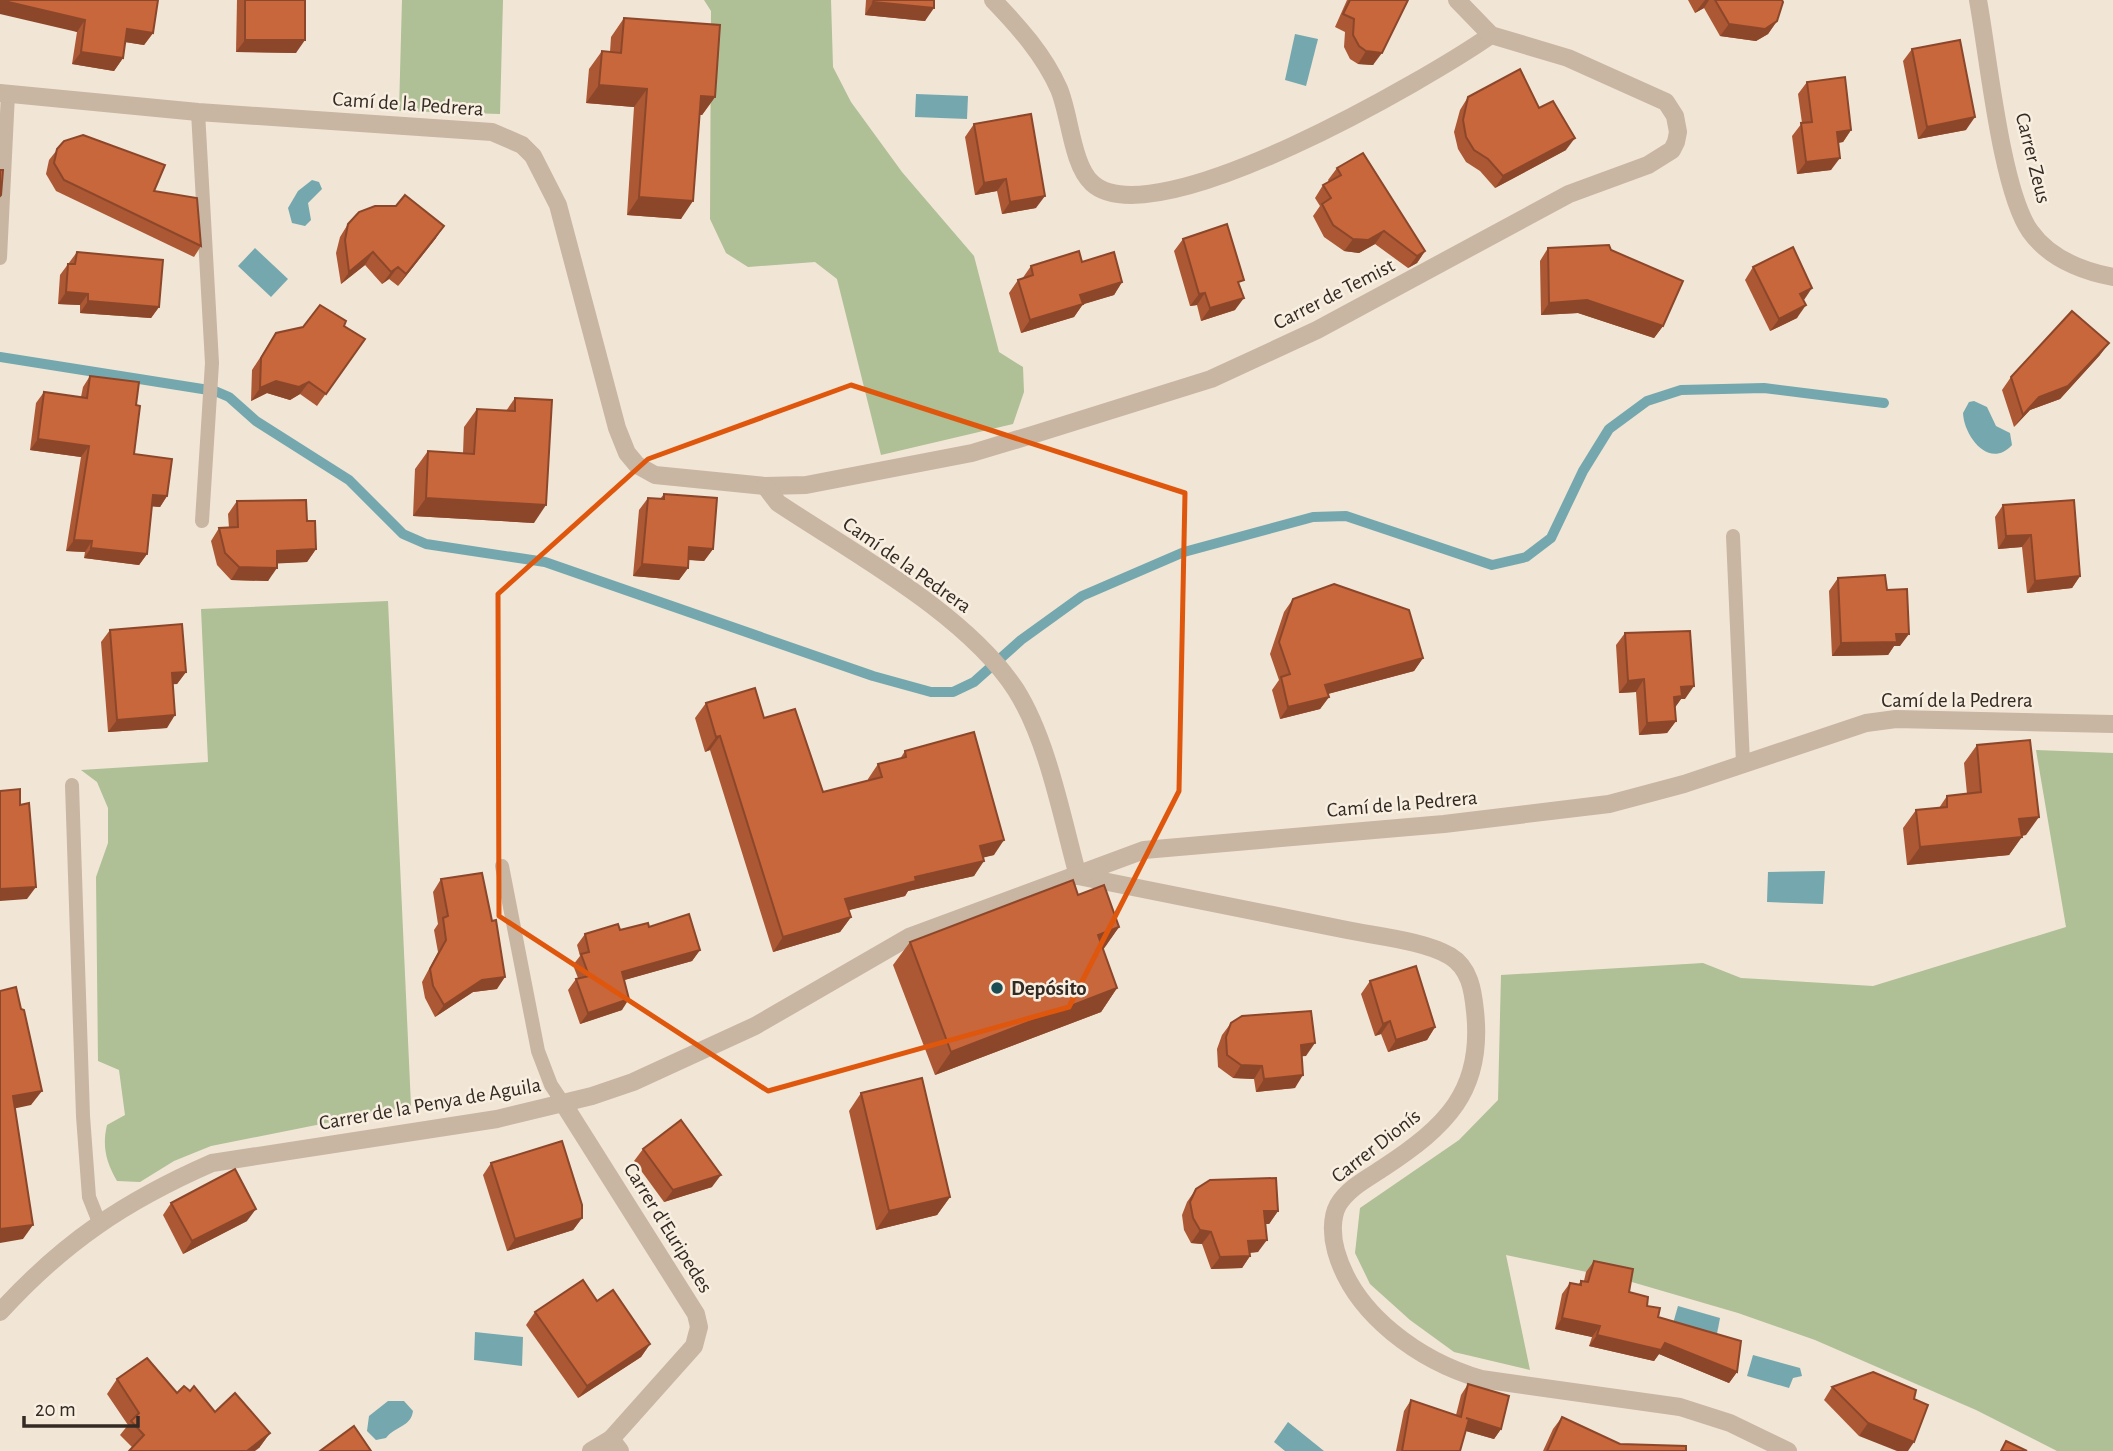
<svg xmlns="http://www.w3.org/2000/svg" width="2113" height="1451" viewBox="0 0 2113 1451" font-family="'Alegreya Sans',sans-serif">
<style>
.green{fill:#afbf96}
.water{fill:#74a8ae}
.lines{fill:none;stroke-linecap:round;stroke-linejoin:round}
.stream{stroke:#74a8ae;stroke-width:10}
.service{stroke:#c8b5a2;stroke-width:14}
.minor{stroke:#c8b5a2;stroke-width:18}
.wall{fill:#ac5834}
.shaded-wall{fill:#8c472a}
.building{fill:#c8663c;stroke:#8c472a;stroke-width:2}
.marked{fill:none;stroke:#df570d;stroke-width:5;stroke-linejoin:round}
.poi-dot{fill:#1a4d54;stroke:#f9efe1;stroke-width:2.5}
.labels{text-anchor:middle;dominant-baseline:central;stroke-width:5;stroke-linejoin:round;paint-order:stroke}
.street-label{font-size:21px;fill:#332a24;stroke:#f9efe1}
.poi-label{font-size:21px;font-weight:bold;fill:#332a24;stroke:#f9efe1;text-anchor:start}
</style>
<rect width="100%" height="100%" fill="#f1e5d5"/>
<g class="green">
<polygon points="402,0 503,0 500,114 399,111"/>
<polygon points="704,0 831,0 833,67 851,102 902,172 974,256 999,352 1023,367 1024,392 1013,424 881,455 837,279 815,262 748,267 726,253 710,219 711,11"/>
<path d="M388,601l23,505 -200,40 -37,15 -34,21 -23,-1c-11,-19 -15,-35 -10,-56l18,-10 -6,-45 -21,-9 -2,-184 12,-34v-35l-11,-26 -16,-12 127,-8 -7,-153z"/>
<polygon points="2036,750 2113,753 2113,1451 2057,1451 1976,1410 1815,1340 1738,1313 1625,1280 1506,1255 1530,1370 1454,1352 1410,1320 1370,1284 1355,1253 1360,1208 1459,1140 1498,1100 1501,975 1703,963 1741,978 1873,986 2066,927"/>
</g>
<g class="water">
<polygon points="1295,34 1318,39 1306,86 1285,80"/>
<polygon points="916,94 968,96 967,119 915,117"/>
<polygon points="312,180 319,182 322,189 308,203 311,220 305,226 292,223 288,208 298,191"/>
<polygon points="255,248 288,279 271,297 238,266"/>
<path d="M1974,401l13,6 9,19 14,7 2,12c-23,25 -48,-9 -49,-32l6,-11z"/>
<polygon points="1825,871 1823,904 1767,902 1768,872"/>
<polygon points="1678,1306 1720,1318 1716,1339 1672,1327"/>
<polygon points="475,1332 523,1337 522,1366 474,1360"/>
<polygon points="1753,1355 1800,1368 1802,1376 1793,1378 1789,1388 1747,1376"/>
<path d="M388,1401h16l9,10c-2,16 -18,15 -27,27l-10,2 -9,-9 2,-15z"/>
<polygon points="1288,1422 1324,1451 1285,1451 1274,1442"/>
</g>
<g class="lines">
<polyline class="stream" points="0,357 215,391 229,397 256,421 349,480 403,534 426,544 545,562 873,676 931,692 953,692 974,682 1021,640 1082,596 1184,552 1313,517 1346,516 1492,565 1526,557 1551,538 1583,471 1609,429 1647,401 1681,390 1764,388 1884,403"/>
<g class="service">
<polyline points="198,112 212,363 202,521"/>
<polyline points="0,258 8,94"/>
<polyline points="1733,536 1743,763"/>
<polyline points="72,785 83,1116 89,1197 99,1222"/>
<polyline points="502,866 538,1051 551,1085 563,1103"/>
</g>
<g class="minor">
<path d="M993,0c26,27 51,55 66,89 11,26 13,76 33,94 61,57 339,-106 399,-148"/>
<path d="M1978,0c10,54 23,190 52,231 19,27 52,40 83,46"/>
<polyline points="0,93 198,112 492,132 522,145 533,156 558,205 617,428 627,453 637,465 655,475 765,486 806,485 972,453 1032,435 1211,379 1317,330 1569,194 1648,165 1672,150 1676,142 1678,132 1675,116 1666,102 1568,58 1491,35 1457,0"/>
<path d="M765,486l13,17c75,50 189,111 238,187 32,51 46,128 62,186"/>
<path d="M1078,876c90,18 180,36 269,54 29,6 79,11 103,26 20,12 23,35 25,55 9,81 -30,116 -92,157 -15,10 -35,20 -45,37 -7,13 -6,32 -2,46 18,64 84,110 145,128l199,28 50,16 58,28"/>
<polyline points="563,1103 696,1314 699,1327 694,1346 611,1439"/>
<path d="M0,1312c64,-70 125,-111 212,-149l285,-44 95,-23 41,-14 122,-56 154,-89 235,-87 300,-26 165,-20 75,-20 182,-61 30,-4 217,5"/>
<polyline points="591,1451 611,1439 620,1451"/>
</g>
</g>
<g class="wall">
<polygon points="0,0 153,33 144,45 125,42 123,58 114,71 72,64 77,32"/>
<polygon points="237,0 305,0 296,53 236,52"/>
<polygon points="866,0 934,0 925,21 865,15"/>
<polygon points="1347,0 1408,0 1373,65 1358,64 1350,59 1344,47 1345,32 1335,27"/>
<polygon points="1688,0 1782,0 1777,21 1768,34 1756,41 1720,36 1704,8 1695,13"/>
<polygon points="624,18 715,97 702,115 700,115 681,219 627,215 634,107 586,103 589,69 602,51 610,52 611,37"/>
<polygon points="1912,49 1966,130 1918,139 1903,61"/>
<polygon points="1807,82 1851,130 1843,142 1838,143 1831,170 1797,174 1792,136 1802,123 1798,94"/>
<polygon points="1468,97 1539,108 1566,150 1495,188 1480,171 1466,162 1458,149 1454,132 1460,110"/>
<polygon points="974,124 1036,208 1002,214 997,191 975,195 965,137"/>
<polygon points="64,141 154,191 201,246 194,257 56,191 46,174 49,160"/>
<polygon points="1337,168 1425,251 1417,263 1408,268 1375,244 1359,253 1344,251 1324,237 1313,216 1320,206 1315,198 1323,185 1329,182 1328,180"/>
<polygon points="348,224 436,238 398,286 389,279 382,284 365,265 341,284 336,253 340,237"/>
<polygon points="1183,239 1240,287 1235,310 1201,321 1197,305 1190,306 1174,251"/>
<polygon points="1548,248 1611,250 1663,326 1654,338 1578,313 1541,315 1540,261"/>
<polygon points="77,252 159,307 151,318 80,313 80,305 58,304 60,275"/>
<polygon points="1082,262 1122,282 1114,295 1083,304 1074,317 1021,333 1009,293 1018,280 1022,279 1031,266"/>
<polygon points="1753,267 1803,300 1797,318 1770,331 1745,280"/>
<polygon points="344,326 365,339 317,406 300,394 290,400 267,393 251,401 252,370 276,333"/>
<polygon points="2100,355 2060,399 2030,410 2014,427 2002,390 2011,377"/>
<polygon points="90,376 136,405 134,454 167,496 160,507 152,506 147,554 139,565 84,558 85,552 66,551 81,457 30,450 36,403 44,392 81,397 83,387"/>
<polygon points="515,398 534,523 413,516 415,469 428,451 463,453 464,427 477,409 506,411"/>
<polygon points="664,494 713,549 704,561 688,560 688,568 679,580 633,576 639,510 648,498 660,499"/>
<polygon points="237,501 307,521 316,549 307,562 277,563 268,581 231,580 217,565 211,541 219,528 229,528 228,514"/>
<polygon points="2003,505 2080,576 2072,588 2027,593 2022,547 1998,549 1995,517"/>
<polygon points="1838,578 1887,590 1900,646 1894,646 1888,655 1832,656 1829,591"/>
<polygon points="1293,599 1423,658 1414,671 1328,694 1329,697 1320,709 1280,719 1272,690 1279,680 1270,654 1284,612"/>
<polygon points="110,630 186,672 177,684 173,684 167,728 108,732 101,642"/>
<polygon points="1625,633 1685,699 1681,699 1675,707 1676,721 1667,733 1639,735 1636,692 1619,693 1616,645"/>
<polygon points="706,703 764,718 823,792 868,781 868,779 878,764 900,759 905,751 994,855 983,857 974,876 908,891 905,896 848,910 851,917 840,932 773,952 710,750 705,752 695,718"/>
<polygon points="1977,745 2026,835 2022,836 2009,855 1907,865 1903,828 1916,810 1939,808 1947,796 1967,794 1964,763"/>
<polygon points="441,879 497,989 473,992 435,1017 425,998 422,982 438,952 434,930 438,924 433,892"/>
<polygon points="1078,895 1119,927 1103,949 1117,988 1101,1012 935,1075 893,965 910,942"/>
<polygon points="649,927 700,950 692,961 624,980 622,1010 580,1024 568,990 576,979 578,978 573,965 580,956 577,945 585,934"/>
<polygon points="1370,981 1435,1027 1427,1040 1388,1052 1381,1034 1375,1036 1361,994"/>
<polygon points="1231,1023 1306,1056 1302,1056 1295,1088 1256,1092 1254,1079 1233,1078 1218,1067 1217,1049 1222,1035"/>
<polygon points="861,1093 950,1197 937,1215 876,1230 849,1111"/>
<polygon points="643,1149 712,1187 664,1202 634,1161"/>
<polygon points="491,1163 582,1218 573,1230 507,1251 483,1175"/>
<polygon points="1196,1189 1278,1211 1269,1224 1266,1224 1258,1252 1250,1253 1250,1256 1242,1268 1211,1269 1202,1244 1191,1243 1184,1230 1182,1215 1187,1202"/>
<polygon points="171,1203 247,1221 183,1254 163,1215"/>
<polygon points="1594,1261 1647,1306 1658,1317 1737,1372 1729,1383 1659,1354 1654,1361 1589,1346 1592,1337 1555,1329 1562,1294 1570,1283 1578,1285 1581,1281 1584,1281 1586,1272"/>
<polygon points="597,1301 650,1344 641,1357 578,1398 526,1325 535,1312"/>
<polygon points="117,1379 177,1393 215,1412 270,1433 259,1448 132,1447 120,1435 128,1425 107,1394"/>
<polygon points="1468,1384 1501,1429 1494,1439 1466,1431 1460,1451 1396,1451 1404,1411 1411,1400 1456,1415 1461,1395"/>
<polygon points="1832,1387 1914,1399 1859,1436 1824,1400"/>
<polygon points="1562,1417 1620,1444 1686,1451 1543,1451 1553,1429"/>
</g>
<g class="shaded-wall">
<polygon points="0,0 85,20 77,32 0,14"/>
<polygon points="1705,0 1709,0 1704,8 1695,13"/>
<polygon points="873,2 934,8 925,21 865,15"/>
<polygon points="1777,21 1768,34 1756,41 1720,36 1729,24"/>
<polygon points="127,29 153,33 144,45 119,41"/>
<polygon points="245,40 305,40 296,53 236,52"/>
<polygon points="1366,51 1382,53 1373,65 1358,64"/>
<polygon points="81,52 123,58 114,71 72,64"/>
<polygon points="599,85 647,89 634,107 586,103"/>
<polygon points="701,96 715,97 702,115 688,114"/>
<polygon points="1975,117 1966,130 1918,139 1927,127"/>
<polygon points="1851,130 1843,142 1828,144 1837,132"/>
<polygon points="1575,138 1566,150 1495,188 1503,176"/>
<polygon points="1840,158 1831,170 1797,174 1806,162"/>
<polygon points="1006,179 997,191 975,195 984,183"/>
<polygon points="1045,196 1036,208 1002,214 1010,202"/>
<polygon points="639,197 693,201 681,219 627,215"/>
<polygon points="444,226 436,238 398,286 406,274"/>
<polygon points="1384,231 1375,244 1359,253 1344,251 1353,239"/>
<polygon points="1425,251 1417,263 1408,268 1417,256"/>
<polygon points="373,252 365,265 341,284 349,272"/>
<polygon points="398,267 389,279 382,284 391,272"/>
<polygon points="1122,282 1114,295 1071,308 1080,295"/>
<polygon points="1812,288 1804,300 1791,306 1800,294"/>
<polygon points="66,292 88,294 80,305 58,304"/>
<polygon points="1205,293 1197,305 1190,306 1199,294"/>
<polygon points="1244,298 1235,310 1201,321 1210,308"/>
<polygon points="1587,300 1663,326 1654,338 1578,313 1541,315 1549,303"/>
<polygon points="88,301 159,307 151,318 80,313"/>
<polygon points="1083,304 1074,317 1021,333 1030,320"/>
<polygon points="1806,305 1797,318 1770,331 1779,319"/>
<polygon points="2109,343 2100,355 2060,399 2030,410 2014,427 2023,415 2039,397"/>
<polygon points="276,381 309,382 300,394 290,400 267,393 251,401 260,388"/>
<polygon points="38,439 89,446 81,457 30,450"/>
<polygon points="153,495 167,496 160,507 146,506"/>
<polygon points="426,498 546,505 534,523 413,516"/>
<polygon points="2031,535 2022,547 1998,549 2006,536"/>
<polygon points="74,540 92,541 85,552 66,551"/>
<polygon points="689,547 713,549 704,561 681,559"/>
<polygon points="91,548 147,554 139,565 84,558"/>
<polygon points="316,549 307,562 268,564 277,551"/>
<polygon points="642,564 688,568 679,580 633,576"/>
<polygon points="239,567 277,568 268,581 231,580"/>
<polygon points="2080,576 2072,588 2027,593 2035,581"/>
<polygon points="1896,634 1909,634 1900,646 1894,646 1888,655 1832,656 1841,643"/>
<polygon points="1423,658 1414,671 1316,697 1325,685"/>
<polygon points="186,672 177,684 163,685 172,673"/>
<polygon points="1644,679 1636,692 1619,693 1628,681"/>
<polygon points="1694,686 1685,699 1681,699 1674,709 1666,709 1681,687"/>
<polygon points="1329,697 1320,709 1280,719 1288,707"/>
<polygon points="175,715 167,728 108,732 117,720"/>
<polygon points="1676,721 1667,733 1639,735 1647,723"/>
<polygon points="720,736 710,750 705,752 716,737"/>
<polygon points="2039,817 2026,835 2007,837 2019,819"/>
<polygon points="2022,837 2009,855 1907,865 1920,847"/>
<polygon points="1004,840 994,855 970,861 980,846"/>
<polygon points="984,861 974,876 908,891 905,896 834,914 845,899 915,877"/>
<polygon points="36,887 27,899 0,901 0,889"/>
<polygon points="851,917 840,932 773,952 783,937"/>
<polygon points="1119,927 1103,950 1098,935"/>
<polygon points="700,950 692,961 614,983 622,972"/>
<polygon points="505,977 497,989 473,992 435,1017 444,1005 482,980"/>
<polygon points="1117,988 1101,1012 935,1075 951,1052"/>
<polygon points="629,999 622,1010 580,1024 588,1013"/>
<polygon points="1390,1021 1381,1034 1375,1036 1383,1024"/>
<polygon points="1435,1027 1427,1040 1388,1052 1396,1040"/>
<polygon points="1315,1043 1306,1056 1293,1057 1301,1045"/>
<polygon points="1241,1065 1262,1066 1254,1079 1233,1078"/>
<polygon points="1303,1075 1295,1088 1256,1092 1264,1079"/>
<polygon points="42,1091 31,1105 3,1111 13,1096"/>
<polygon points="721,1175 712,1187 664,1202 673,1190"/>
<polygon points="950,1197 937,1215 876,1230 889,1211"/>
<polygon points="256,1209 247,1221 183,1254 192,1241"/>
<polygon points="1264,1211 1278,1211 1269,1224 1256,1224"/>
<polygon points="582,1218 573,1230 507,1251 515,1239"/>
<polygon points="33,1225 23,1239 0,1243 0,1229"/>
<polygon points="1200,1230 1211,1232 1202,1244 1191,1243"/>
<polygon points="1267,1240 1258,1252 1239,1253 1248,1241"/>
<polygon points="1250,1256 1242,1268 1211,1269 1220,1257"/>
<polygon points="1562,1318 1600,1326 1592,1337 1555,1329"/>
<polygon points="1597,1335 1665,1343 1737,1372 1729,1383 1659,1354 1654,1361 1589,1346"/>
<polygon points="650,1344 641,1357 578,1398 587,1386"/>
<polygon points="1466,1418 1501,1429 1494,1439 1459,1429"/>
<polygon points="1868,1423 1914,1442 1908,1451 1897,1451 1859,1436"/>
<polygon points="270,1433 259,1448 255,1451 247,1451"/>
</g>
<g class="building">
<polygon points="0,0 158,0 153,33 127,29 123,58 81,52 85,20"/>
<rect x="245" y="0" width="60" height="40"/>
<polygon points="874,0 934,0 934,8 873,2"/>
<polygon points="1350,0 1408,0 1382,53 1366,51 1359,46 1353,35 1354,19 1343,14"/>
<polygon points="1715,0 1782,0 1783,2 1777,21 1765,29 1729,24"/>
<polygon points="624,18 720,25 715,97 701,96 693,201 639,197 647,89 599,85 602,51 621,53"/>
<polygon points="1960,40 1975,117 1927,127 1912,49"/>
<polygon points="1520,69 1539,108 1553,101 1575,138 1503,176 1488,159 1474,150 1466,137 1463,120 1468,97"/>
<polygon points="1845,77 1851,130 1837,132 1840,158 1806,162 1801,123 1812,122 1807,82"/>
<polygon points="1031,114 1045,196 1010,202 1006,179 984,183 974,124"/>
<polygon points="83,135 165,165 154,191 197,198 201,246 64,180 54,163 57,149 64,141"/>
<polygon points="1363,153 1425,251 1417,256 1384,231 1368,240 1353,239 1333,225 1322,204 1331,198 1323,185 1341,175 1337,168"/>
<polygon points="0,170 3,170 1,195 0,196"/>
<polygon points="405,195 444,226 406,274 398,267 391,272 373,252 349,272 345,240 348,224 359,212 375,206 396,206"/>
<polygon points="1227,224 1244,280 1238,282 1244,298 1210,308 1205,293 1199,294 1183,239"/>
<polygon points="1609,245 1611,250 1683,281 1663,326 1587,300 1549,303 1548,248"/>
<polygon points="1793,247 1812,288 1800,294 1806,305 1779,319 1753,267"/>
<polygon points="1079,251 1082,262 1114,252 1122,282 1080,295 1083,304 1030,320 1018,280 1033,275 1031,266"/>
<polygon points="77,252 163,260 159,307 88,301 88,294 66,292 68,264 75,264"/>
<polygon points="320,305 346,321 344,326 365,339 326,394 309,382 299,387 276,381 260,388 261,358 276,333 303,327"/>
<polygon points="2072,311 2109,343 2068,386 2039,397 2023,415 2011,377"/>
<polygon points="90,376 139,382 136,405 140,406 134,454 172,459 167,496 153,495 147,554 91,548 92,541 74,540 89,446 38,439 44,392 87,398"/>
<polygon points="515,398 552,400 546,505 426,498 428,451 474,454 477,409 515,411"/>
<polygon points="664,494 717,498 713,549 689,547 688,568 642,564 648,498 664,499"/>
<polygon points="306,500 307,521 315,521 316,549 277,551 277,568 239,567 225,553 219,528 238,527 237,501"/>
<polygon points="2074,500 2080,576 2035,581 2031,535 2006,536 2003,505"/>
<polygon points="1885,575 1887,590 1907,589 1909,634 1896,634 1897,642 1841,643 1838,578"/>
<polygon points="1334,584 1409,610 1423,658 1325,685 1329,697 1288,707 1281,677 1290,674 1279,642 1293,599"/>
<polygon points="182,624 186,672 172,673 175,715 117,720 110,630"/>
<polygon points="1690,631 1694,686 1681,687 1682,696 1674,697 1676,721 1647,723 1644,679 1628,681 1625,633"/>
<polygon points="755,688 764,718 795,709 823,792 882,777 878,764 906,757 905,751 974,732 1004,840 980,846 984,861 915,877 916,881 845,899 851,917 783,937 720,736 716,737 706,703"/>
<polygon points="2030,740 2039,817 2019,819 2022,837 1920,847 1916,810 1947,807 1947,796 1981,792 1977,745"/>
<polygon points="20,789 20,805 29,803 36,887 0,889 0,791"/>
<polygon points="482,873 492,921 496,920 505,977 482,980 444,1005 433,986 430,969 446,940 443,918 448,916 441,879"/>
<polygon points="1073,880 1078,895 1104,885 1119,927 1098,935 1117,988 951,1052 910,942"/>
<polygon points="689,914 700,950 622,972 629,999 588,1013 576,979 589,976 581,954 589,952 585,934 618,924 620,930 648,923 649,927"/>
<polygon points="1416,966 1435,1027 1396,1040 1390,1021 1383,1024 1370,981"/>
<polygon points="16,987 21,1009 24,1010 42,1091 13,1096 33,1225 0,1229 0,991"/>
<polygon points="1311,1011 1315,1043 1301,1045 1303,1075 1264,1079 1262,1066 1241,1065 1227,1055 1226,1037 1231,1023 1242,1016"/>
<polygon points="922,1078 950,1197 889,1211 861,1093"/>
<polygon points="681,1120 721,1175 673,1190 643,1149"/>
<polygon points="562,1141 582,1205 582,1218 515,1239 491,1163"/>
<polygon points="235,1169 256,1209 192,1241 171,1203"/>
<polygon points="1276,1178 1278,1211 1264,1211 1267,1240 1248,1241 1250,1256 1220,1257 1211,1232 1200,1230 1193,1218 1190,1202 1196,1189 1210,1180"/>
<polygon points="1594,1261 1633,1269 1629,1292 1648,1297 1647,1306 1660,1308 1658,1317 1741,1341 1737,1372 1665,1343 1661,1350 1597,1335 1600,1326 1562,1318 1570,1283 1581,1285 1581,1281 1588,1282"/>
<polygon points="583,1280 597,1301 613,1290 650,1344 587,1386 535,1312"/>
<polygon points="147,1358 177,1393 184,1386 190,1391 194,1386 215,1412 235,1393 270,1433 247,1451 129,1451 144,1435 131,1421 139,1413 117,1379"/>
<polygon points="1873,1372 1916,1390 1914,1399 1928,1405 1914,1442 1868,1423 1832,1387"/>
<polygon points="1468,1384 1509,1396 1501,1429 1466,1418 1469,1419 1460,1451 1402,1451 1411,1400 1461,1417"/>
<polygon points="1562,1417 1620,1444 1686,1446 1686,1451 1547,1451"/>
<polygon points="354,1426 371,1451 320,1451"/>
<polygon points="2006,1441 2027,1451 2001,1451"/>
</g>
<path class="marked" d="M851,385l334,108 -6,298 -110,216 -301,84 -269,-175 -1,-322 150,-135z"/>
<circle class="poi-dot" cx="997" cy="988" r="7"/>
<g class="labels">
<g class="street-label">
<text transform="translate(408 104) rotate(4)">Camí de la Pedrera</text>
<text transform="translate(2033 158) rotate(76)">Carrer Zeus</text>
<text transform="translate(1334 294) rotate(-27)">Carrer de Temist</text>
<text transform="translate(907 565) rotate(35)">Camí de la Pedrera</text>
<text x="1957" y="700">Camí de la Pedrera</text>
<text transform="translate(1402 804) rotate(-5)">Camí de la Pedrera</text>
<text transform="translate(430 1104) rotate(-10)">Carrer de la Penya de Aguila</text>
<text transform="translate(1376 1146) rotate(-38)">Carrer Dionís</text>
<text transform="translate(668 1228) rotate(58)">Carrer d'Euripedes</text>
</g>
<g class="poi-label">
<text x="1011" y="988">Depósito</text>
</g>
</g>
<path d="M24 1416v10h114v-10" fill="none" stroke="#332a24" stroke-width="3.5"/>
<text x="35" y="1416" font-size="21" fill="#332a24" stroke="#f9efe1" stroke-width="5" paint-order="stroke">20 m</text>
</svg>
